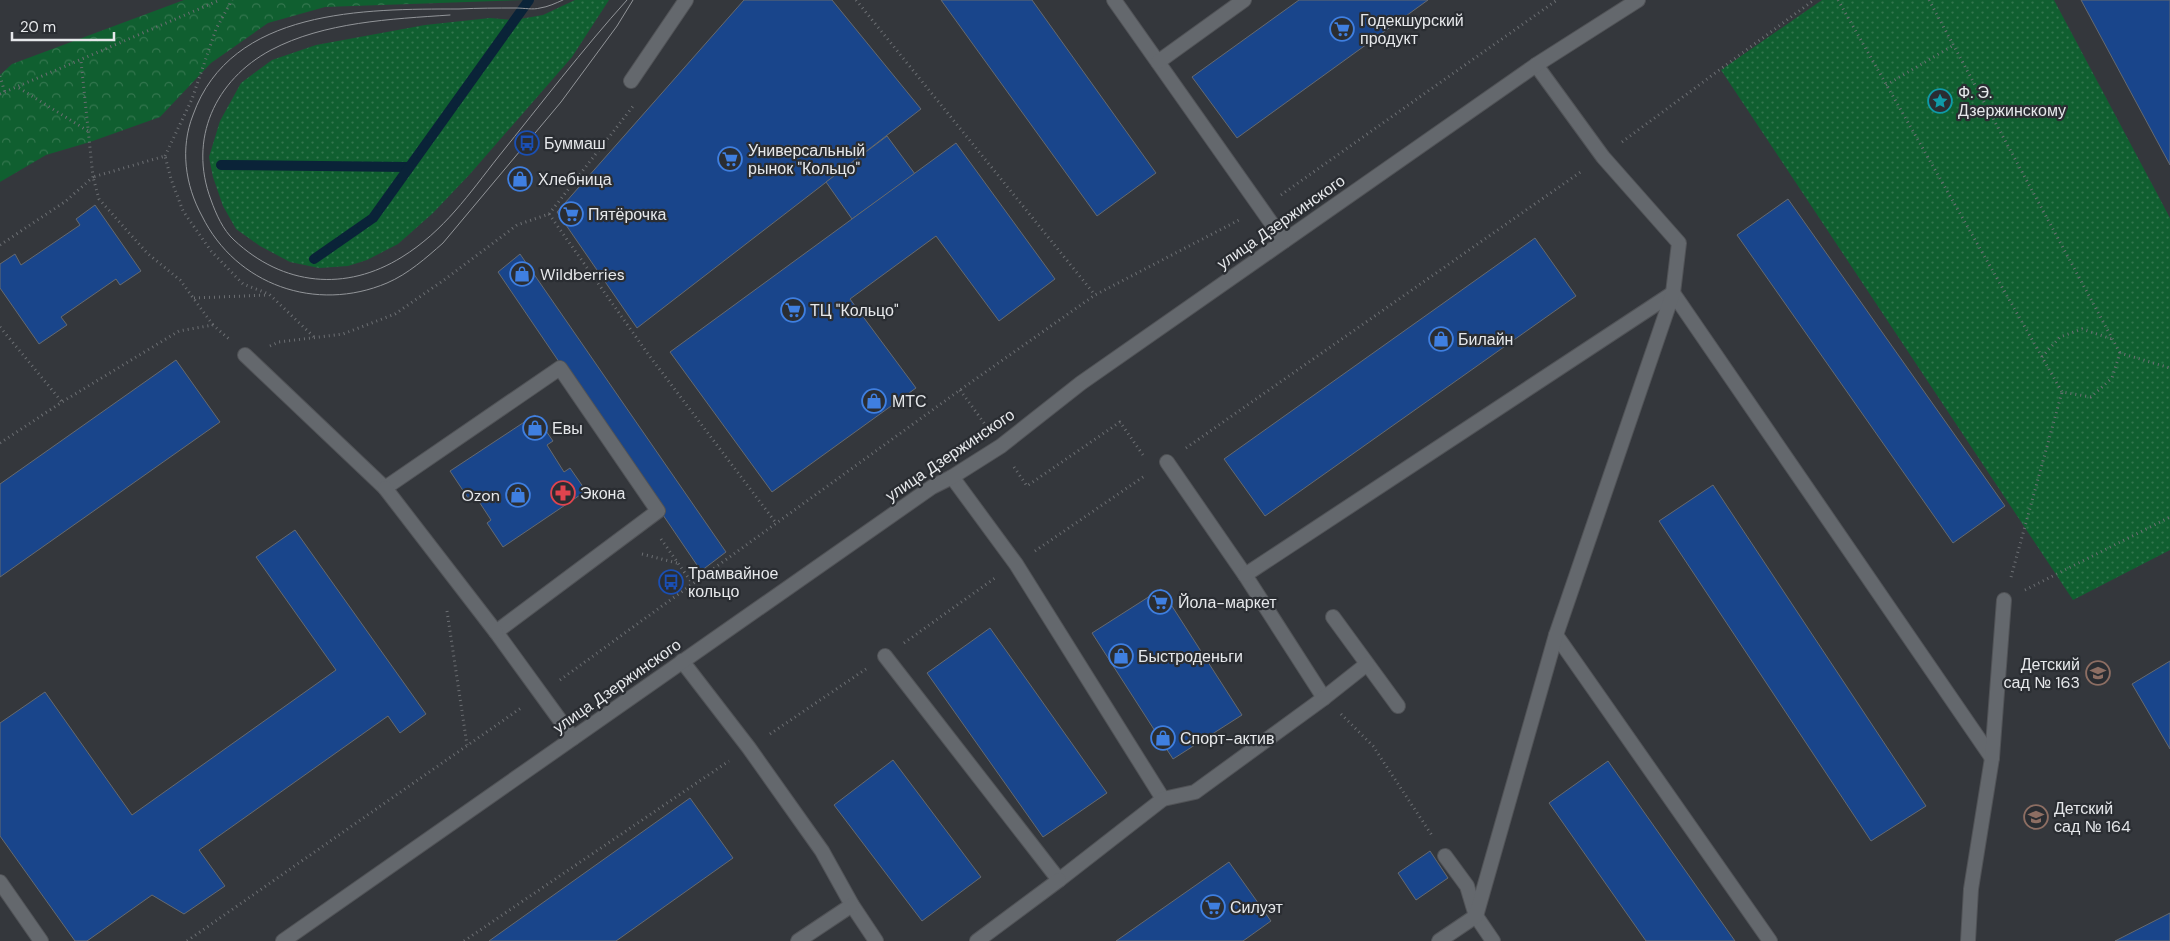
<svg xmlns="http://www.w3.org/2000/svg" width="2170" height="941" viewBox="0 0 2170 941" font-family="'DM Sans',sans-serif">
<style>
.grass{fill:url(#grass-dots)}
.forest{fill:url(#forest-crowns)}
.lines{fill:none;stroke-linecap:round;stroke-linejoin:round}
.stream{stroke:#0a2338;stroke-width:10}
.building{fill:#19458b;stroke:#666a6f}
.service-casing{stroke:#515357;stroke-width:16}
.tertiary-casing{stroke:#515357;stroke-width:16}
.path{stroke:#6c6f73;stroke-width:3;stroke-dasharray:1 4;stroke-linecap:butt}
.service{stroke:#64686d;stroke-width:14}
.tertiary{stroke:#64686d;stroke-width:14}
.tram{stroke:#929599;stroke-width:1}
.labels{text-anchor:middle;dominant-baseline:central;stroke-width:4.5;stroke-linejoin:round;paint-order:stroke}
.poi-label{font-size:16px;fill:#e6e8eb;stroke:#2a2d32;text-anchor:start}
.street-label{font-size:16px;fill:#e6e8eb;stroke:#2a2d32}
</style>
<defs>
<pattern id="grass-dots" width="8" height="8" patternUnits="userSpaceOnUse" patternTransform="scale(1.25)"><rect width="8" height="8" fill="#105f30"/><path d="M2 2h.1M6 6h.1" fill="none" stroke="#33764e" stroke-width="1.8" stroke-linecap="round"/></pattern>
<pattern id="forest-crowns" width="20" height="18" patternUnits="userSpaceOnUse" patternTransform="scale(1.25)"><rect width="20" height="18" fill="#105f30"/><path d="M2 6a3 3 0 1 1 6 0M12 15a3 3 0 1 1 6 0" fill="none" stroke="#33764e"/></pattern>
</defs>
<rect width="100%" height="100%" fill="#34373c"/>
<g class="grass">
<polygon points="575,0 609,0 572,57 470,174 433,213 398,244 367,260 348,266 319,268 290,262 260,246 236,229 223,206 213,177 209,157 220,121 241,83 272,60 316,45 425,25 490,18 514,20 543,15"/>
<polygon points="1822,0 2054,0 2170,218 2170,550 2073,600 1721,70"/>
</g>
<polygon class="forest" points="184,0 524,0 325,7 268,23 211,63 160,117 90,142 46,155 0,182 0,75 12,64"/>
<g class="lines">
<g class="stream">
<polyline points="221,165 409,167"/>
<polyline points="314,259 373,218 529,0"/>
</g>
</g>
<g class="building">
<polygon points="744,0 832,0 921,109 637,328 557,212"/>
<polygon points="941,0 1032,0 1156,173 1097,216"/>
<polygon points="1299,0 1428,0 1237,138 1192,77"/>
<polygon points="2081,0 2170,0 2170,165"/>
<polygon points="887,136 915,174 852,219 826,182"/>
<polygon points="956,143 1055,279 999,321 936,236 850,299 916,388 772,492 670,352"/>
<polygon points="1788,199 2005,506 1953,543 1737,235"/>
<polygon points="95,205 141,271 120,285 116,279 61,317 67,325 39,344 0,288 0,264 15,254 21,265 80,225 76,219"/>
<polygon points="1535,238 1576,296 1265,516 1224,459"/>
<polygon points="520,254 726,552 701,571 498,272"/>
<polygon points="176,360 220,422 0,577 0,484"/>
<polygon points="535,415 553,441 547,445 564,472 570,468 586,491 503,547 487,523 491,520 474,494 468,498 450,471"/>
<polygon points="1713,485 1926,806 1871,841 1659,521"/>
<polygon points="295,530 426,714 400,733 388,716 199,850 225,886 184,914 152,895 87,941 75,941 0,836 0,723 45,692 132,815 336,670 256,557"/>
<polygon points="1161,589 1242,715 1173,759 1092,633"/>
<polygon points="990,628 1107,793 1043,837 927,673"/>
<polygon points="2170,661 2170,749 2132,684"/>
<polygon points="893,760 981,877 922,921 834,805"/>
<polygon points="1608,761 1735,941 1646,941 1549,803"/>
<polygon points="690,798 733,858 616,941 489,941"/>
<polygon points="1430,851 1448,878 1416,900 1398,873"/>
<polygon points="1229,862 1271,921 1243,941 1116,941"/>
<polygon points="2170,913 2170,941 2115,941"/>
</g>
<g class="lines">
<g class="service-casing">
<g id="service">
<polyline points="1114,0 1284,241"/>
<polyline points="1158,62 1244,0"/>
<polyline points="631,81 686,0"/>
<polyline points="245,355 385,488 560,368 658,511 496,632 573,738"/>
<polyline points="1167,462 1245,575 1324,698"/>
<polyline points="952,477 1016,564 1163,799"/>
<polyline points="385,488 496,632"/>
<polyline points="1245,575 1673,293 1992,758"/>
<polyline points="1333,617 1398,706"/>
<polyline points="1556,635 1770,941"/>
<polyline points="885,656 1059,880 1163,799 1195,792 1324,698 1367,664"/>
<polyline points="682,661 749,748 822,851 852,905 876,941"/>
<polyline points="1445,856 1467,886 1476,916 1493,941"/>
<polyline points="0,882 41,941"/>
<polyline points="798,941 852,905"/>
<polyline points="977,941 1059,880"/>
<polyline points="1439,941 1476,916 1556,635 1673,293 1679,243 1603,157 1536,65"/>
<polyline points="1968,941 1971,889 1992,758 2004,600"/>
</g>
</g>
<g class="tertiary-casing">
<polyline id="tertiary" points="283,941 932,487 952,477 1001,446 1081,383 1536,65 1638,0"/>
</g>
<g class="path">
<polyline points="856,0 1095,295"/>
<polyline points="1838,0 2062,392 2091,397 2112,378 2120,353 2170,368"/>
<polyline points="1929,0 2120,353"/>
<polyline points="0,76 5,93"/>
<polyline points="1886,85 1954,45"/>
<polyline points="19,88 88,131"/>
<polyline points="0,94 220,0"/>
<polyline points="1622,142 1814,0"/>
<polyline points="165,156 192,99 216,29 232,0"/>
<polyline points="1281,195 1557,0"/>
<polyline points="549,214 648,354 776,523"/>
<polyline points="0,245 66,201 93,177 81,61"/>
<polyline points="194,298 268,295"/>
<polyline points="213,325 180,280 147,253 99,199 93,177 165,156 171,179 183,211 211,251 243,284 269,294 314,337"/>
<polyline points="0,327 62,402"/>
<polyline points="270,346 279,342 343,334 395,314 444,280 517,225 549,214 634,105"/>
<polyline points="2042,357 2060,337 2082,329 2112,339"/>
<polyline points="960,390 987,427"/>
<polyline points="0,443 62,402 179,331 213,325 229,339"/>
<polyline points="1186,448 1582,171"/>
<polyline points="1014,467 1027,486 1120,422 1143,455"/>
<polyline points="661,539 692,583"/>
<polyline points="1035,551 1146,475"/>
<polyline points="642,554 677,563"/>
<polyline points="2011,577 2062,392"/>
<polyline points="2025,590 2170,517"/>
<polyline points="447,611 467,745"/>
<polyline points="904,643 995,578"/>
<polyline points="560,680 960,390 1095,295 1239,220"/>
<polyline points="1341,714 1373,746 1433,837"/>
<polyline points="770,734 866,669"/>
<polyline points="187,941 521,708"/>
<polyline points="464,941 729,761"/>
</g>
<use href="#service" class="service"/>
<use href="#tertiary" class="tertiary"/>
<g class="tram">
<path d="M563,0c-7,3 -15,7 -23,8 -7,2 -16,0 -24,0 -19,0 -38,0 -57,1 -94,0 -228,-1 -266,106 -13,33 -8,70 9,101 34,69 114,97 185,67 21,-9 39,-25 56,-40l118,-141 56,-76 16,-26"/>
<path d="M450,15c-59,4 -126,7 -179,35 -56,30 -83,89 -60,150 5,14 12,30 23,40 49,46 112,52 168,17 42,-26 67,-63 97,-101 42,-52 83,-106 128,-156"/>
</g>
</g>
<defs>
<g id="supermarket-ring" transform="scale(1.25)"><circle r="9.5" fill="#2a2d32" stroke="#3f7fe0" stroke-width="1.5"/><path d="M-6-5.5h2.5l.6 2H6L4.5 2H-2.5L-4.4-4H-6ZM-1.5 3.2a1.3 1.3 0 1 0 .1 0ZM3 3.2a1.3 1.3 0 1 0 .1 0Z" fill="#3f7fe0"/></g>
<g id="sight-ring" transform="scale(1.25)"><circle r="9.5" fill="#2a2d32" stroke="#0f9aa8" stroke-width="1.5"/><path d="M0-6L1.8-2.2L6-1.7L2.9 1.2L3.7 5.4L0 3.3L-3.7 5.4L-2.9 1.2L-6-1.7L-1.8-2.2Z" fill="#0f9aa8"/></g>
<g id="bus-ring" transform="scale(1.25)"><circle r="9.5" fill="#2a2d32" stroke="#1a4fb4" stroke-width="1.5"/><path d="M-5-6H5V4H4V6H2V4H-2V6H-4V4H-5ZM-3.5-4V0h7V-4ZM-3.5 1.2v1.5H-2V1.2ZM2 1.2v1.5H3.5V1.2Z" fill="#1a4fb4"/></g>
<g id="shop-ring" transform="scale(1.25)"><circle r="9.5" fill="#2a2d32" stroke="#3f7fe0" stroke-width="1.5"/><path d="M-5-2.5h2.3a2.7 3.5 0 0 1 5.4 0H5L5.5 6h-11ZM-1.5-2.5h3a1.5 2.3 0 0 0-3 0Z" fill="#3f7fe0"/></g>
<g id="pharmacy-ring" transform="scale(1.25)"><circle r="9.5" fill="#2a2d32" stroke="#e0444e" stroke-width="1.5"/><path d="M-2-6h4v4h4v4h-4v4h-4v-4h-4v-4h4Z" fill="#e0444e"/></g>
<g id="school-ring" transform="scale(1.25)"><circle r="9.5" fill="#2a2d32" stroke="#8d6e63" stroke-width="1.5"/><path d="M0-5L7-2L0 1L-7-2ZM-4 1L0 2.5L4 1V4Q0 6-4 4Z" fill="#8d6e63"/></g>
</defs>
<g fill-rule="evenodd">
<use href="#supermarket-ring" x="1342" y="29"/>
<use href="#sight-ring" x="1940" y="101"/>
<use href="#bus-ring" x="527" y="143"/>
<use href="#supermarket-ring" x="730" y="159"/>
<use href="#shop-ring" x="520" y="179"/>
<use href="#supermarket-ring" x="571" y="214"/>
<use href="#shop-ring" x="522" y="274"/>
<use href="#supermarket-ring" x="793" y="310"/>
<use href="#shop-ring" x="1441" y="339"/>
<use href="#shop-ring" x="874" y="401"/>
<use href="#shop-ring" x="535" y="428"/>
<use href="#pharmacy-ring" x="563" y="493"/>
<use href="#shop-ring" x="518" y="495"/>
<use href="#bus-ring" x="671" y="582"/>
<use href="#supermarket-ring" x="1160" y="602"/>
<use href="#shop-ring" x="1121" y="656"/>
<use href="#school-ring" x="2098" y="673"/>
<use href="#shop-ring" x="1163" y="738"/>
<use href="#school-ring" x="2036" y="817"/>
<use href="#supermarket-ring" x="1213" y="907"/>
</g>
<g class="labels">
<g class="poi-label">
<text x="1360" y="20">Годекшурский<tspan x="1360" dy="18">продукт</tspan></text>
<text x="1958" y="92">Ф. Э.<tspan x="1958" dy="18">Дзержинскому</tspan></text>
<text x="544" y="143">Буммаш</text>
<text x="748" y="150">Универсальный<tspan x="748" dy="18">рынок "Кольцо"</tspan></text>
<text x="538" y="179">Хлебница</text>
<text x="588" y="214">Пятёрочка</text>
<text x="540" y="274">Wildberries</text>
<text x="810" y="310">ТЦ "Кольцо"</text>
<text x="1458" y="339">Билайн</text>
<text x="892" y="401">МТС</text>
<text x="552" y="428">Евы</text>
<text x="580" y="493">Экона</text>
<text x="500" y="495" text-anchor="end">Ozon</text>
<text x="688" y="573">Трамвайное<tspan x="688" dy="18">кольцо</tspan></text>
<text x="1178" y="602">Йола-маркет</text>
<text x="1138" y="656">Быстроденьги</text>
<text x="2080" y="664" text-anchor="end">Детский<tspan x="2080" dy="18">сад № 163</tspan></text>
<text x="1180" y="738">Спорт-актив</text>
<text x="2054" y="808">Детский<tspan x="2054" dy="18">сад № 164</tspan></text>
<text x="1230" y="907">Силуэт</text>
</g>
<g class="street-label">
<text transform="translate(1281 222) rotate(-35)">улица Дзержинского</text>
<text transform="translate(950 455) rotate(-34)">улица Дзержинского</text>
<text transform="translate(617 686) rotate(-35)">улица Дзержинского</text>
</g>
</g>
<path d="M12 32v8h102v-8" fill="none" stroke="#e6e8eb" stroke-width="2.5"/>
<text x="20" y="32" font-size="15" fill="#e6e8eb" stroke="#2a2d32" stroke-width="4" paint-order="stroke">20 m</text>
</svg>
